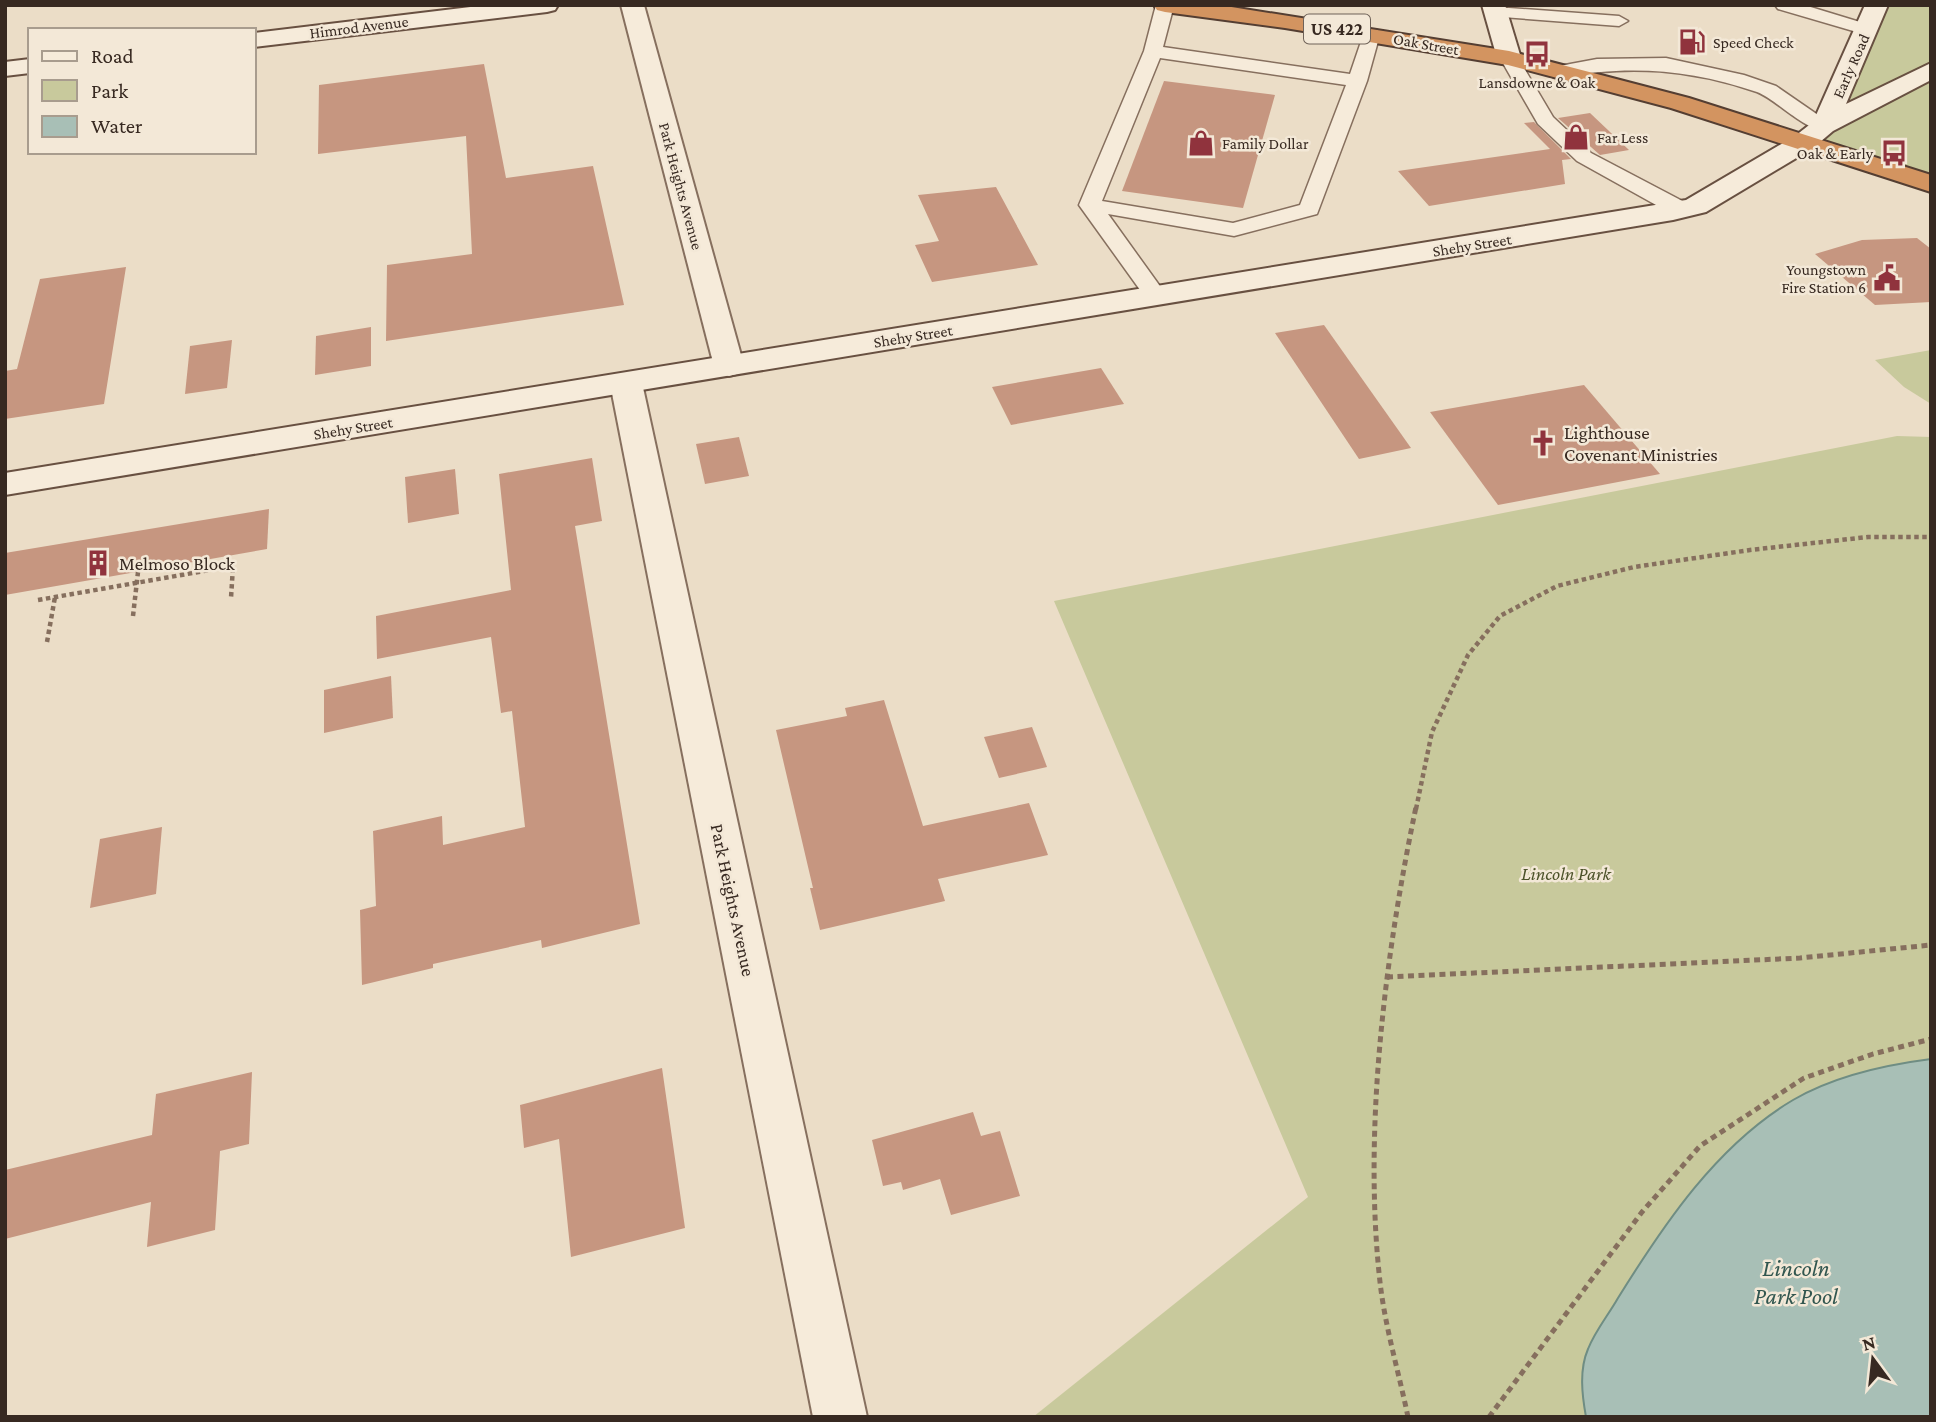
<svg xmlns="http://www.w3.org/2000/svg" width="1936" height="1422" viewBox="0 0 1936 1422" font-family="'Crimson Pro',serif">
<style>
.green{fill:#c8c99c}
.water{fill:#a8bfb6;stroke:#6f8d83;stroke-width:2}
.building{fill:#c69680}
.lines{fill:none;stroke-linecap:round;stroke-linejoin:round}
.lane-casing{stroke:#866f5e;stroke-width:3}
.street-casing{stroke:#866f5e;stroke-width:4}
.secondary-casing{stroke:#685041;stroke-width:4}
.highway-casing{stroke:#543e32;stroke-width:4}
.path-far1{stroke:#866f5e;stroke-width:4.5;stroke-dasharray:4.5 3.5;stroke-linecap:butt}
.path{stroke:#866f5e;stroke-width:5;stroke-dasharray:6 4.5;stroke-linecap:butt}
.lane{fill:#f6ebda;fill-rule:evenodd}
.street{fill:#f6ebda;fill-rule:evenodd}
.secondary{fill:#f6ebda;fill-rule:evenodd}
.highway{fill:#d39460;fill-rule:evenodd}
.labels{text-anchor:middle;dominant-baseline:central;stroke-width:5;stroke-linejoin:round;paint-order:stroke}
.far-street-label{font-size:16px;fill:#372921;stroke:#f3e8d7}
.far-poi-label{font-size:16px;fill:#372921;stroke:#f3e8d7;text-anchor:start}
.shield{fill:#f3e8d7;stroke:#6f6258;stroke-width:2}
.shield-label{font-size:18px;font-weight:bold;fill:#372921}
.poi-label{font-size:19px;fill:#372921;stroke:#f3e8d7;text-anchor:start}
.park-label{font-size:19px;font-style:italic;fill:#4c5229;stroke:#f3e8d7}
.street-label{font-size:19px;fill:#372921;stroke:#f3e8d7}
.near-water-label{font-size:24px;font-style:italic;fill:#31564f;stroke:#f3e8d7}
</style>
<rect width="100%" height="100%" fill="#ebddc7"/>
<g class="green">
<polygon points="1877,5 1931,5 1931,184 1804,142"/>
<polygon points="1931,350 1931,404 1904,387 1875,360"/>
<polygon points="1897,436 1931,437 1931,1417 1033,1417 1308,1197 1054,601"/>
</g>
<path class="water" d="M1931,1059v358h-345c-4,-22 -7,-47 2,-68 7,-18 21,-35 30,-51 46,-74 99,-153 175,-198 41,-24 91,-35 138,-41z"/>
<g class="building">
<polygon points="484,64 506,178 593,166 624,305 386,341 387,265 472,254 466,136 318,154 319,85"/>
<polygon points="1164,81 1275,95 1243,208 1122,191"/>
<polygon points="1590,113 1629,150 1600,155 1558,118"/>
<polygon points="1534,122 1571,159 1562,160 1565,184 1429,206 1398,171 1550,149 1524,123"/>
<polygon points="996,187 1038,265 932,282 915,245 939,241 918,195"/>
<polygon points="1917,238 1931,249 1931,302 1875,305 1815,254 1862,240"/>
<polygon points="126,267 104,404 5,419 5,371 17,369 40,279"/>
<polygon points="1324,325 1411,448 1359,459 1275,333"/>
<polygon points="371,327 371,366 315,375 316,336"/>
<polygon points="232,340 227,388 185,394 190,346"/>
<polygon points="1101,368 1124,404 1011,425 992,387"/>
<polygon points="1584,385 1660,474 1498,505 1430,412"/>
<polygon points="739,437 749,476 705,484 696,444"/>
<polygon points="592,458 602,521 575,526 640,924 542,948 541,940 433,964 433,968 362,985 360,910 376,906 373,831 442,816 443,845 525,827 512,711 501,713 491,637 377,659 376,616 511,590 499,474"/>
<polygon points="455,469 459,514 408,523 405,477"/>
<polygon points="269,509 267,549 5,595 5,553"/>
<polygon points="391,676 393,718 324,733 324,690"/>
<polygon points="884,700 923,826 1029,803 1048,855 938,879 945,901 820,930 810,888 813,888 776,730 847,716 845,708"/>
<polygon points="1032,727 1047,767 999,778 984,737"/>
<polygon points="162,827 156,894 90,908 100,839"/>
<polygon points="662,1068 685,1228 571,1257 559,1139 524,1148 520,1105"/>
<polygon points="252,1072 249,1144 220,1151 215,1230 147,1247 151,1202 5,1239 5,1170 152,1135 156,1094"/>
<polygon points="973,1112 981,1136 1000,1131 1020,1196 951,1215 940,1179 903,1190 901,1182 883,1186 872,1140"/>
</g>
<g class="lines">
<g class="lane-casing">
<g id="lane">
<path d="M1156,5h18l-11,42 187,27 15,-44h12l3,4 -13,47 -50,133 -83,22 -126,-22 59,82 -3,5h-16l-69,-96 65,-154zM1160,58l186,27 -46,120 -67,18 -131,-22z"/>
<polygon points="1775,5 1804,5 1873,26 1876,30 1867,35 1778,9"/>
<polygon points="1495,7 1619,16 1628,21 1619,26 1489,16 1486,12 1489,8"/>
<polygon points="1509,52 1518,58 1553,117 1591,153 1690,205 1693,210 1690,215 1674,215 1577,161 1538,124 1500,58"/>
<path d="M1666,58l78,17 32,11 58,40 -3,4c-22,6 -53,-30 -74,-38 -68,-23 -126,-27 -196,-15l-9,-6 2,-4 43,-8z"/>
</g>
</g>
<g class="street-casing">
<g id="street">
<polygon points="621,5 644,5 744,366 740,373 729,376 718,373 714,366"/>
<polygon points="626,373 637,376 642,383 867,1417 813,1417 610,383 615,376"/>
</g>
</g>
<g class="secondary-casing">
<g id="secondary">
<polygon points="487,5 558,5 555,10 547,12 254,47 254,33"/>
<polygon points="1482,5 1505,5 1521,58 1518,63 1509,65 1500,63 1497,58"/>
<polygon points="1865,5 1888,5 1846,104 1931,63 1931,80 1833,131 1813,148 1706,212 1673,220 5,495 5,473 1686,200 1795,136 1813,122"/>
<polygon points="30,59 30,73 5,76 5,62"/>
</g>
</g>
<g class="highway-casing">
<polygon id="highway" points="1154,5 1219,5 1509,51 1689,98 1931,175 1931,192 1671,108 1508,65 1285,28 1165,12 1157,10"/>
</g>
<g class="path-far1">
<polyline points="38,600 233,566 231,598"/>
<polyline points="133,616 138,572"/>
<polyline points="47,642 55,597"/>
<polyline points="1416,809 1432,732 1468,655 1500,616 1557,586 1634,567 1750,550 1868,537 1931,537"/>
</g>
<g class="path">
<polyline points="1387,977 1800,958 1931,945"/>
<path d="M1408,1417c-9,-44 -23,-90 -28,-135 -17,-151 5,-327 36,-475"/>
<polyline points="1489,1417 1642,1212 1700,1146 1804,1078 1873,1054 1931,1039"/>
</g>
<use href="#lane" class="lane"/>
<use href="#street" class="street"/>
<use href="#secondary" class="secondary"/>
<use href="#highway" class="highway"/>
</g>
<defs>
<g id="fuel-bare" transform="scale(2.1)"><path d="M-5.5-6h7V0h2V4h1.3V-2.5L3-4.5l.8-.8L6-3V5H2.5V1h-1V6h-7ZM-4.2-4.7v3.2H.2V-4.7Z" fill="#90333d" stroke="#f3e8d7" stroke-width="2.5" paint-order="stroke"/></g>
<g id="bus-bare" transform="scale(2.1)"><path d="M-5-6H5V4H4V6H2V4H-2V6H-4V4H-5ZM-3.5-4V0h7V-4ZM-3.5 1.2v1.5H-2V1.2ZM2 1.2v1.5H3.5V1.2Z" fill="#90333d" stroke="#f3e8d7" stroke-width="2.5" paint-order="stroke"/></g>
<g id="shop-bare" transform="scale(2.1)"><path d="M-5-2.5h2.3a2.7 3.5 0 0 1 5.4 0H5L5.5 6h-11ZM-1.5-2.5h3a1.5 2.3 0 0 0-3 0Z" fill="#90333d" stroke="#f3e8d7" stroke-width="2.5" paint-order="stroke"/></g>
<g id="civic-bare" transform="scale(2.1)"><path d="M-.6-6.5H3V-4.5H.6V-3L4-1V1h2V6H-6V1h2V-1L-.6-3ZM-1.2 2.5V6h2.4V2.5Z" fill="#90333d" stroke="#f3e8d7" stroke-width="2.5" paint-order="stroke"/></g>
<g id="church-bare" transform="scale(2.1)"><path d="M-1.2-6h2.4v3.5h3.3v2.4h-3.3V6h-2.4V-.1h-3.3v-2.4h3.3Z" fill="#90333d" stroke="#f3e8d7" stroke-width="2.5" paint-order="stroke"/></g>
<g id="building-bare" transform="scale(2.1)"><path d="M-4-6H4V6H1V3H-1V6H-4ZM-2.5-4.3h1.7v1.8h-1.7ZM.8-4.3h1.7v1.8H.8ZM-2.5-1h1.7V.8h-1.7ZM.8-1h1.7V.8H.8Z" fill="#90333d" stroke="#f3e8d7" stroke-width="2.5" paint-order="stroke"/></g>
</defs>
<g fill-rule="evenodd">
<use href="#fuel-bare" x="1692" y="42"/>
<use href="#bus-bare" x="1537" y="54"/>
<use href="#shop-bare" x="1576" y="137"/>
<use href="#shop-bare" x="1201" y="143"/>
<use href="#bus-bare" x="1894" y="153"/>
<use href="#civic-bare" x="1887" y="278"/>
<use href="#church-bare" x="1543" y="443"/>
<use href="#building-bare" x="98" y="563"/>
</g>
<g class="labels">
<g class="far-street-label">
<text transform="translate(359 27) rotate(-7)">Himrod Avenue</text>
<text transform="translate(1426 44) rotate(10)">Oak Street</text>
<text transform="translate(1851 66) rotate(-66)">Early Road</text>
<text transform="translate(681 186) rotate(75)">Park Heights Avenue</text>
<text transform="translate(1472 245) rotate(-9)">Shehy Street</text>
<text transform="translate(913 336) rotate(-9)">Shehy Street</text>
<text transform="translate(353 428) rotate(-9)">Shehy Street</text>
</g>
<g class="far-poi-label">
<text x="1713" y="42">Speed Check</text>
<text x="1537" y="82" text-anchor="middle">Lansdowne &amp; Oak</text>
<text x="1597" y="137">Far Less</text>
<text x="1222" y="143">Family Dollar</text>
<text x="1873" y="153" text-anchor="end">Oak &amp; Early</text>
<text x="1866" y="269" text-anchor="end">Youngstown<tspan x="1866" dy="18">Fire Station 6</tspan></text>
</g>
<rect class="shield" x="1304" y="14.5" width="66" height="29" rx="5"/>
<g class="shield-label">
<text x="1337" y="29">US 422</text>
</g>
<g class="poi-label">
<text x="1564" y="432">Lighthouse<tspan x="1564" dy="22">Covenant Ministries</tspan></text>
<text x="119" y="563">Melmoso Block</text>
</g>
<g class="park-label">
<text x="1566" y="873">Lincoln Park</text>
</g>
<g class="street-label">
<text transform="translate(733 900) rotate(78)">Park Heights Avenue</text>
</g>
<g class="near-water-label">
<text x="1796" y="1267">Lincoln<tspan x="1796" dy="28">Park Pool</tspan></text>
</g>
</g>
<rect width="1936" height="1422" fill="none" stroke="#372921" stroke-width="14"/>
<rect x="28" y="28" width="228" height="126" fill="#f3e8d7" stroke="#a89c8e" stroke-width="2"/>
<rect x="42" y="51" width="35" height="10" fill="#f6ebda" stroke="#a89c8e" stroke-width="2"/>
<text x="91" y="63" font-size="21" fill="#372921">Road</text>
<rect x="42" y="80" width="35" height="21" fill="#c8c99c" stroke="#a89c8e" stroke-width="2"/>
<text x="91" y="98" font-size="21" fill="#372921">Park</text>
<rect x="42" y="116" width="35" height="21" fill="#a8bfb6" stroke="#a89c8e" stroke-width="2"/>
<text x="91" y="133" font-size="21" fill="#372921">Water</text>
<g transform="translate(1873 1359) rotate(345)" stroke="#f3e8d7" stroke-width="5" paint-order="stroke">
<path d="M0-5L12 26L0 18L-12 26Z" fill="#372921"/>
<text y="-10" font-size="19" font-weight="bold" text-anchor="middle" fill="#372921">N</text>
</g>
</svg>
